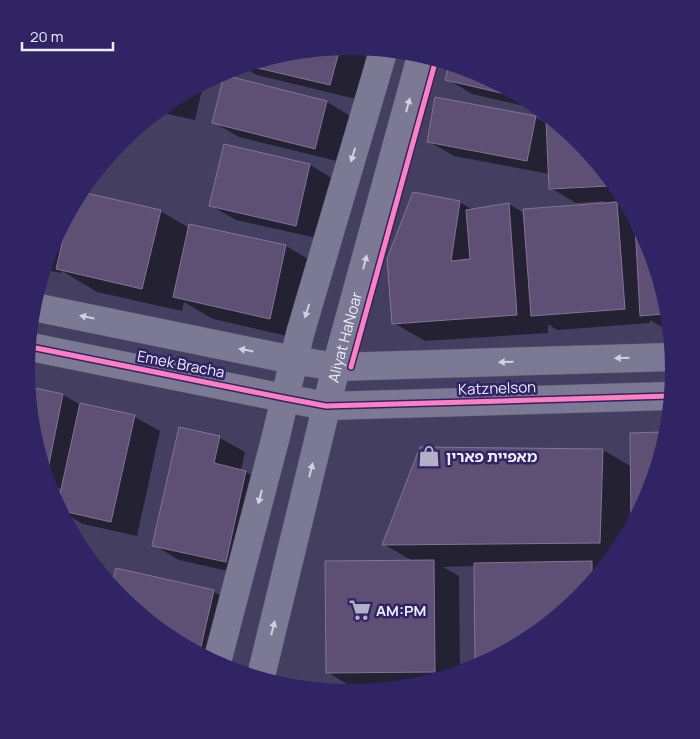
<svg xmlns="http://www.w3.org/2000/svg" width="700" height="739" viewBox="0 0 700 739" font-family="Manrope,'Noto Sans Hebrew',sans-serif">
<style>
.shadow{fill:#0007}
.building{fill:#5e5074;stroke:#807694}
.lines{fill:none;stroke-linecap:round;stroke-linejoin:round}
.minor-casing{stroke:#5b5771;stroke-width:29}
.minor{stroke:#7c7995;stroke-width:28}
.cycleway-casing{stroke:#302464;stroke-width:8}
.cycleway{stroke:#ff80c0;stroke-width:5}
.oneway{fill:#d1d0e3}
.labels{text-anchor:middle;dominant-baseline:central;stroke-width:5;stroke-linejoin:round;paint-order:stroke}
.street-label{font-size:15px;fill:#ededfd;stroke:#302464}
.poi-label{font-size:15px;font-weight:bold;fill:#ededfd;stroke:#302464;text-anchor:start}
</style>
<rect width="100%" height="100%" fill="#443e61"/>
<g class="shadow">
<polygon points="350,46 368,49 356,99 257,75 243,67"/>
<polygon points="450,66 474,71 528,107 472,94 447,79"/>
<polygon points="225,76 327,102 352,117 341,162 239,137 213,122"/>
<polygon points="203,86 195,120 163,113"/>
<polygon points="536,117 547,124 547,122 550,121 579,141 619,201 613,201 623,207 649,246 666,329 650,320 650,323 557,330 548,324 548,333 425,341 394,323 413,194 460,202 473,210 509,204 524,213 604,204 604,201 576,203 551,188 550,174 454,156 428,141"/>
<polygon points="224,146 310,165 335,180 321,239 236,220 210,205"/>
<polygon points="85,194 160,211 189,228 190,225 286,246 325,269 309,341 213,319 184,302 182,311 97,292 62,271 61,273 46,270 51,245"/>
<polygon points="30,388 63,395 81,405 81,404 135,417 160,431 137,536 83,524 64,513 59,505 62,489 49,486 48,479 52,479 53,477 47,476"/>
<polygon points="180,428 220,438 245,452 241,471 246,472 271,487 251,576 179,560 154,545"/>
<polygon points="632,434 661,434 649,494 601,565 596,565 600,567 579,599 476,566 443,567 459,576 460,671 385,686 352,687 327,672 413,561 383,544 603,450 632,467"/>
<polygon points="117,569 214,592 239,606 225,668 121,598 113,586"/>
</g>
<g class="building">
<polygon points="340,48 330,85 249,66"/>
<polygon points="449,65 474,71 510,95 445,80"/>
<polygon points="224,75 327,101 315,149 212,123"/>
<polygon points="435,97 536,116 527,161 427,142"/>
<polygon points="546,120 548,120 579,141 609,186 549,189"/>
<polygon points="224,144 310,164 296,226 209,206"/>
<polygon points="413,192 460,201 451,261 470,259 466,210 509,203 517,315 392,324 387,259"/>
<polygon points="86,193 161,210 142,289 56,269 67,222"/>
<polygon points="617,202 625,309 531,316 523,209"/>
<polygon points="189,224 286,245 270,319 173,297"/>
<polygon points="635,224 649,246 663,314 640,316"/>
<polygon points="30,387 63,394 47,474"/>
<polygon points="80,403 135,415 111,522 63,511 58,503"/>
<polygon points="179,427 220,436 214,463 246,471 226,562 152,546"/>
<polygon points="661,432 649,494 631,521 630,433"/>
<polygon points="420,447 603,449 600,543 382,545"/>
<polygon points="434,560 435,672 326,673 325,561"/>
<polygon points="592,561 592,579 579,599 475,668 474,563"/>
<polygon points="116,568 214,590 200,651 121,598 112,584"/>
</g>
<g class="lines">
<g class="minor-casing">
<g id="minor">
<polyline points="39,308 293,360 336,367 671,357"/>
<polyline points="31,347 284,398 326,406 669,396"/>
<polyline points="217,662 276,436 300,334 383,52"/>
<path id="s1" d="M261,676l75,-309 84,-307"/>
</g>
</g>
<use href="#minor" class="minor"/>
<g class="cycleway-casing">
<g id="cycleway">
<polyline points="31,347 284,398 326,406 669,396"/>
<polyline points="351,367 435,63"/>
</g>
</g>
<use href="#cycleway" class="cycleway"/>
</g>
<defs><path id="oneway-solid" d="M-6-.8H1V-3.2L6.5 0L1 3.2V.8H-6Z" transform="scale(1.25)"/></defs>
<g class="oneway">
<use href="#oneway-solid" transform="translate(408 105) rotate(-75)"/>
<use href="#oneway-solid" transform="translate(353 155) rotate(107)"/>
<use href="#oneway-solid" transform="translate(365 262) rotate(-75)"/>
<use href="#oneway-solid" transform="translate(307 311) rotate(107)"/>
<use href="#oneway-solid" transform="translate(87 317) rotate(-169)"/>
<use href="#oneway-solid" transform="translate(246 350) rotate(-169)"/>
<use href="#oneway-solid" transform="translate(622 358) rotate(178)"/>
<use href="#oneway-solid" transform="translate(506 362) rotate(178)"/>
<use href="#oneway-solid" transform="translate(311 470) rotate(-76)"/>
<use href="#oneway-solid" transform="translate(260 497) rotate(105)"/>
<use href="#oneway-solid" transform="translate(273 628) rotate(-76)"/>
</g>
<defs>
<g id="shop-bare" transform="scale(1.725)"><path d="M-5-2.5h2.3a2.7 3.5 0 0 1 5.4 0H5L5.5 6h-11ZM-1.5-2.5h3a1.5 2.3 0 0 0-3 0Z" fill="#b2b0c6" stroke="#302464" stroke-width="2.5" paint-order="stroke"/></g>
<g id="supermarket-bare" transform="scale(1.725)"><path d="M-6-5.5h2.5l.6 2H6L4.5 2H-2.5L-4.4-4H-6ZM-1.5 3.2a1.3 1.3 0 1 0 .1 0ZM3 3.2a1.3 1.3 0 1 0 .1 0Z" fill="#b2b0c6" stroke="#302464" stroke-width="2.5" paint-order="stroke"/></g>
</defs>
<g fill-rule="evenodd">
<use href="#shop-bare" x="429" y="456"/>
<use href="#supermarket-bare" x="360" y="610"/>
</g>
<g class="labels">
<g class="street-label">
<text stroke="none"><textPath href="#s1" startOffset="349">Aliyat HaNoar</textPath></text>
<text transform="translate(181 364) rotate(11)">Emek Bracha</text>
<text transform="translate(497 388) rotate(-2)">Katznelson</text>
</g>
<g class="poi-label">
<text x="446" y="456">מאפיית פארין</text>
<text x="376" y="610">AM:PM</text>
</g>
</g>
<path d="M0 0H700V739H0ZM349 55H351A314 314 0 0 1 665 369V370A314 314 0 0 1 351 684H349A314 314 0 0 1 35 370V369A314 314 0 0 1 349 55Z" fill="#302464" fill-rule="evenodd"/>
<path d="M22 42v8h91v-8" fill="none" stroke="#ededfd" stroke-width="2.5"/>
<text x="30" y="42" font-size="15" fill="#ededfd" stroke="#302464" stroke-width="4" paint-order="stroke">20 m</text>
</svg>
